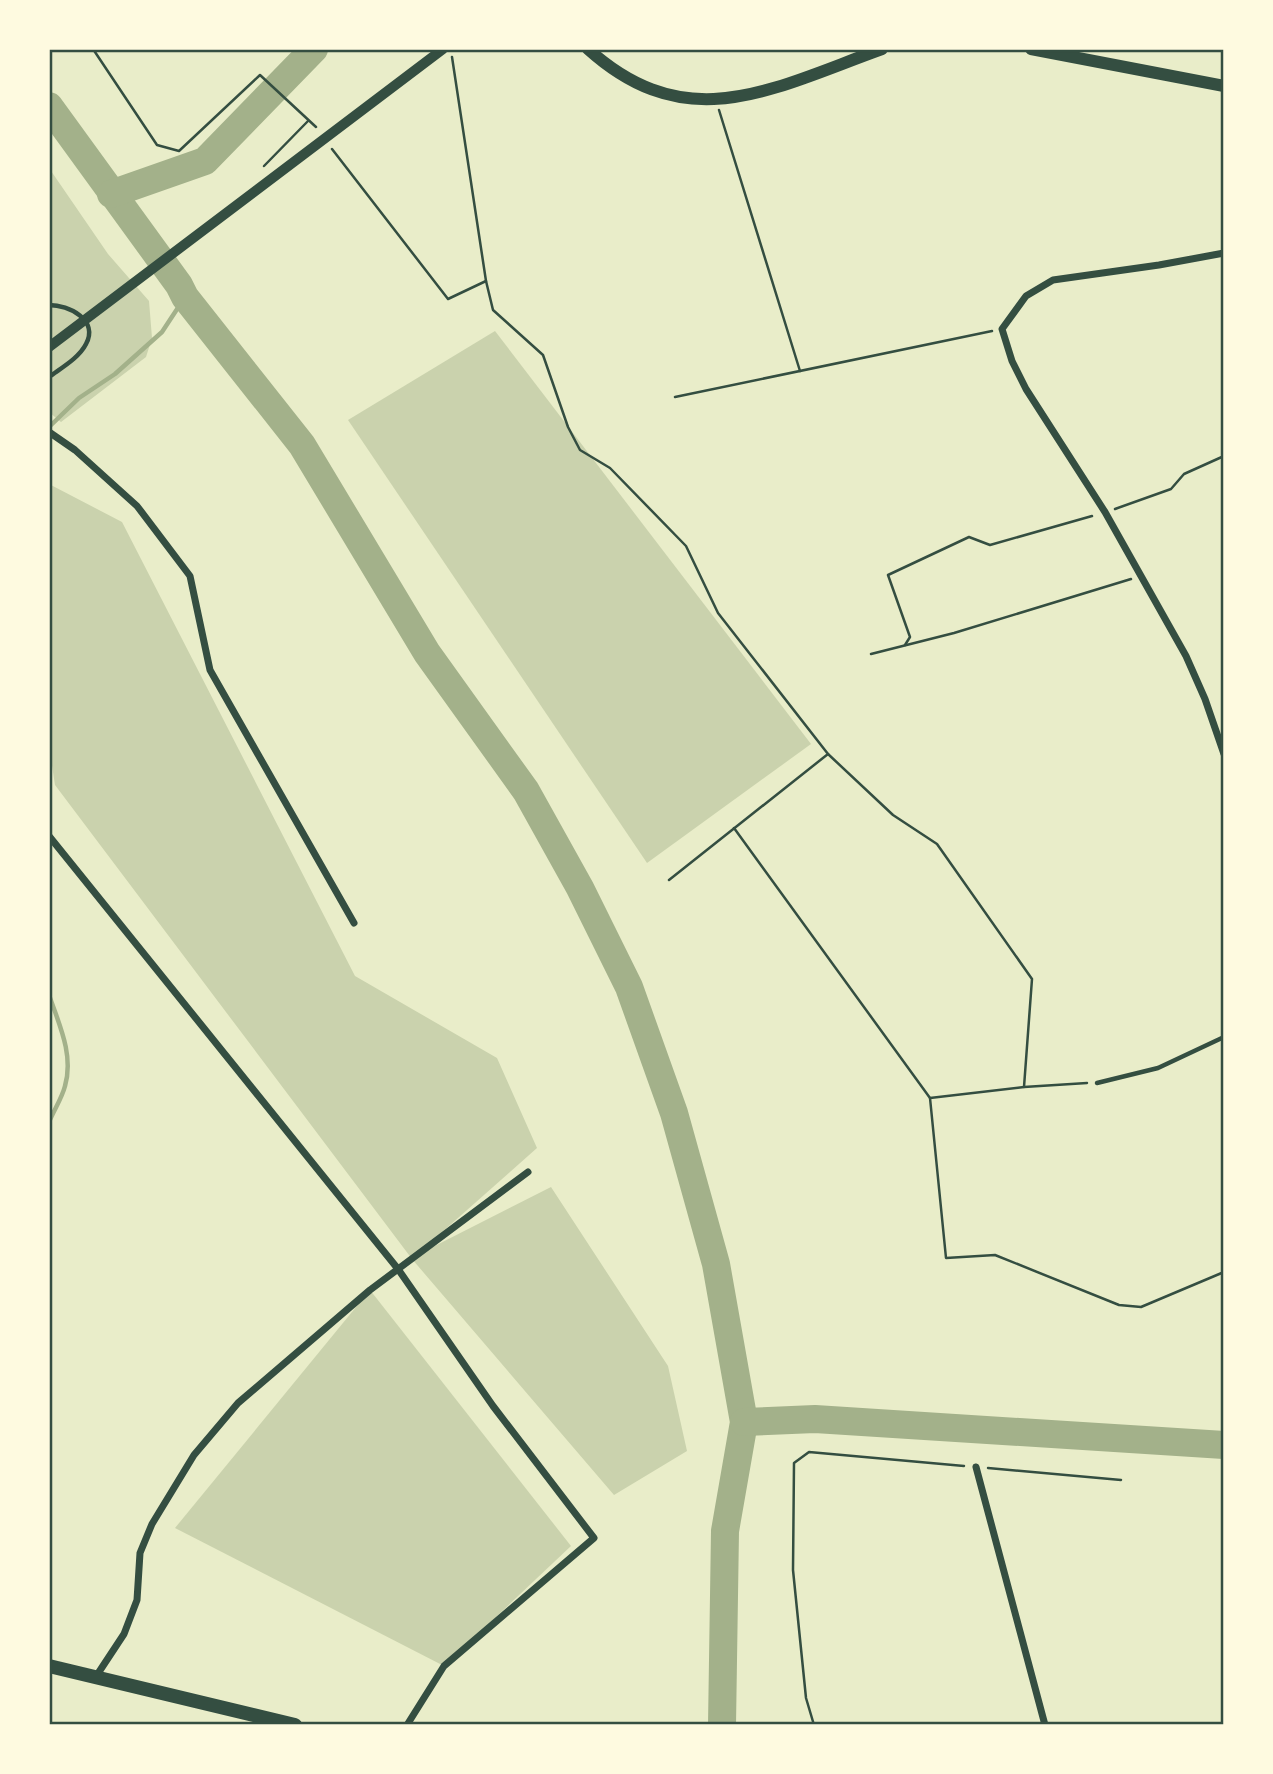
<svg xmlns="http://www.w3.org/2000/svg" width="1273" height="1774" viewBox="0 0 1273 1774" font-family="'Source Sans 3',sans-serif">
<style>
.green{fill:#cad2ad}
.lines{fill:none;stroke-linecap:round;stroke-linejoin:round}
.stream{stroke:#a3b18a;stroke-width:4.5}
.river{stroke:#a3b18a;stroke-width:28}
.path{stroke:#344e41;stroke-width:2.5}
.service{stroke:#344e41;stroke-width:4.5}
.minor{stroke:#344e41;stroke-width:7}
.tertiary{stroke:#344e41;stroke-width:10}
.secondary{stroke:#344e41;stroke-width:12}
.trunk{stroke:#344e41;stroke-width:14}
.neatline{fill:none;stroke:#344e41;stroke-width:2.5}
</style>
<rect width="100%" height="100%" fill="#e9edc9"/>
<g class="green">
<polygon points="49,168 108,254 149,301 152,338 146,357 61,422 49,412"/>
<polygon points="495,331 811,744 647,863 348,420"/>
<polygon points="49,484 122,522 355,976 497,1058 537,1148 415,1256 551,1187 668,1366 687,1451 614,1495 412,1259 55,785 49,746"/>
<polygon points="370,1290 571,1546 444,1666 175,1528"/>
</g>
<g class="lines">
<g class="stream">
<polyline points="49,427 79,398 115,374 162,332 185,297"/>
<path d="M49,995c10,29 25,60 16,91 -3,12 -11,24 -16,36"/>
</g>
<g class="river">
<polyline points="49,106 179,285 185,297 302,445 427,653 526,791 580,888 629,987 674,1113 716,1264 744,1422 725,1531 722,1725"/>
<polyline points="111,194 205,161 314,49"/>
<polyline points="744,1422 815,1419 1224,1445"/>
</g>
<g class="path">
<polyline points="93,49 157,145 179,151 260,75 316,127"/>
<polyline points="452,57 486,281 493,310 543,355 568,427 580,450 610,468 686,546 718,613 828,754 669,880"/>
<polyline points="719,110 800,371"/>
<polyline points="332,149 448,299 486,281"/>
<polyline points="264,166 308,121"/>
<polyline points="675,397 992,331"/>
<polyline points="1115,509 1171,489 1184,474 1224,456"/>
<polyline points="905,645 910,637 888,575 969,537 990,545 1092,516"/>
<polyline points="871,654 954,633 1131,579"/>
<polyline points="828,754 893,815 937,844 1032,979 1024,1087"/>
<polyline points="734,828 930,1098 946,1258 995,1255 1119,1305 1141,1307 1224,1272"/>
<polyline points="930,1098 1024,1087 1087,1083"/>
<polyline points="988,1468 1121,1480"/>
<polyline points="814,1725 806,1698 793,1570 794,1463 809,1452 964,1466"/>
</g>
<g class="service">
<path d="M49,305c20,0 50,15 37,39 -7,14 -25,24 -37,33"/>
<polyline points="1097,1083 1158,1068 1224,1037"/>
</g>
<g class="minor">
<polyline points="1224,253 1159,265 1053,280 1026,296 1002,329 1012,361 1026,389 1105,512 1186,656 1205,699 1224,754"/>
<polyline points="49,432 75,450 137,506 190,576 210,670 354,923"/>
<polyline points="49,836 398,1269 493,1406 594,1538 444,1666 407,1725"/>
<polyline points="976,1467 1045,1725"/>
<polyline points="95,1678 124,1634 137,1600 140,1553 152,1524 194,1455 238,1403 370,1290 528,1172"/>
</g>
<polyline class="tertiary" points="49,347 443,49"/>
<g class="secondary">
<path d="M588,49c100,90 185,39 294,0"/>
<polyline points="1031,49 1224,86"/>
</g>
<polyline class="trunk" points="49,1666 295,1725"/>
</g>
<rect width="1273" height="1774" fill="none" stroke="#fefae0" stroke-width="102"/>
<rect x="51" y="51" width="1171" height="1672" class="neatline"/>
</svg>
